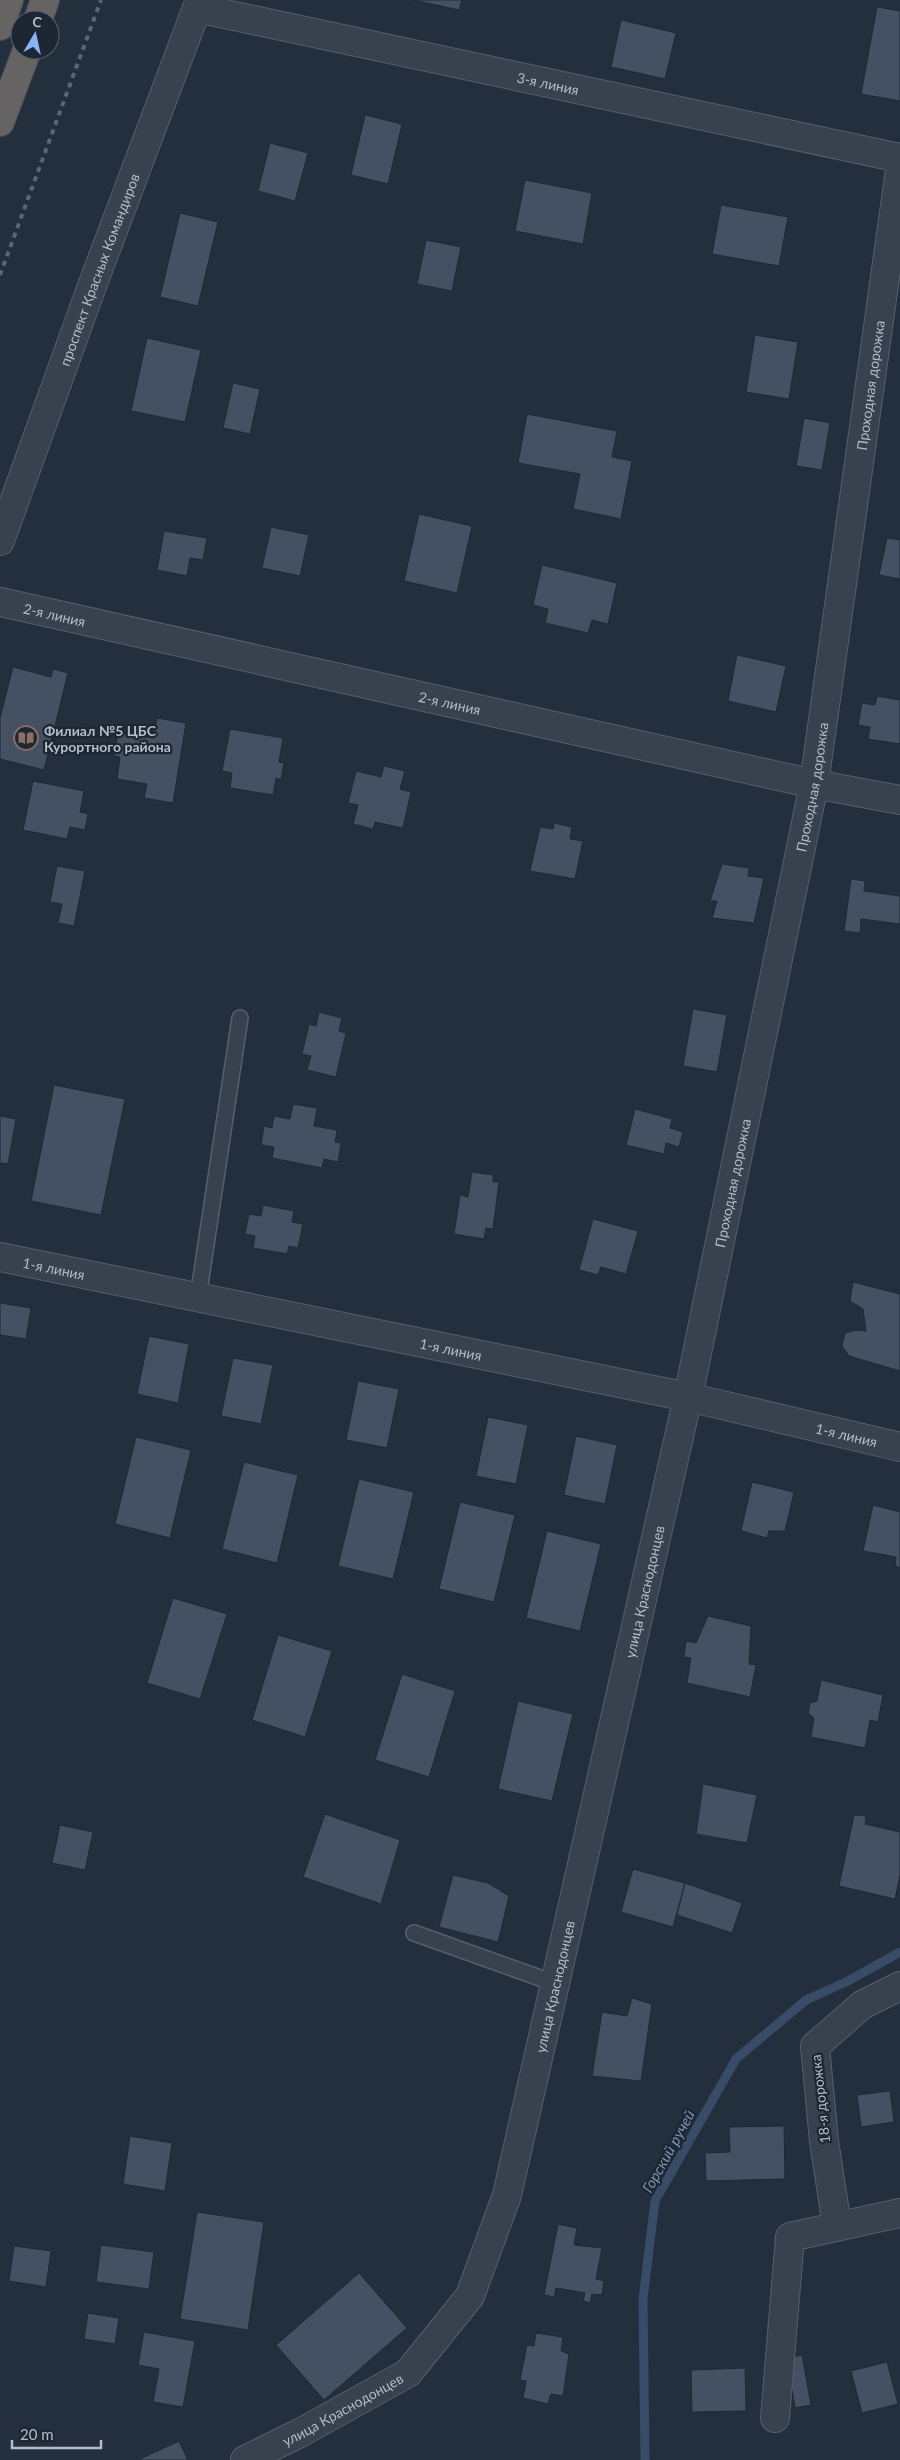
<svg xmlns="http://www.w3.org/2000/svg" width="900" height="2460" viewBox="0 0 900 2460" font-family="Lato,sans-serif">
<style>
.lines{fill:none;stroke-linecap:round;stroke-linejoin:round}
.stream{stroke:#394c67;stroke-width:9}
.building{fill:#455162;stroke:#1f2835}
.service-casing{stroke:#565f6c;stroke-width:18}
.minor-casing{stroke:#565f6c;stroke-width:30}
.tertiary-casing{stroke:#565f6c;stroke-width:30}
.trunk-casing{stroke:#434c59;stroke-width:30}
.service{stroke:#38414e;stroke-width:15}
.minor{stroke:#38414e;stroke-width:28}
.tertiary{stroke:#38414e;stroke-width:28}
.trunk{stroke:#656462;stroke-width:28}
.rail{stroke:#5a6575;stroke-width:4;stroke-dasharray:5 5;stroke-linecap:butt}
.labels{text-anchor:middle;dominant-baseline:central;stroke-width:4.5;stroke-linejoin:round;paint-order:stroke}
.street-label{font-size:14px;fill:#b4bcc9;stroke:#1d2633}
.poi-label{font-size:14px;font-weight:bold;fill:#b4bcc9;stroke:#1d2633;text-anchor:start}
.water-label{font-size:15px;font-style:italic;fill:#7c92b1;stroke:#1d2633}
</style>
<rect width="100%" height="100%" fill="#242f3e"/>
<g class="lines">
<polyline class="stream" points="645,2460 643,2299 655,2201 736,2059 806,2000 848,1981 900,1952"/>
</g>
<g class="building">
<polygon points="413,0 462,0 459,10"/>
<polygon points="877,7 900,11 900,101 861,94"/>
<polygon points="621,20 676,33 665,79 611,67"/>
<polygon points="365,115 402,124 388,184 351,175"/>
<polygon points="270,143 308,153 295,201 258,191"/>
<polygon points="525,180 592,193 583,244 515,231"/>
<polygon points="721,205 788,217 779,266 712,254"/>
<polygon points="180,213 218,222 198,306 160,297"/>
<polygon points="426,240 461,247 452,291 417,284"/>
<polygon points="755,335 798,342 789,399 746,392"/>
<polygon points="147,338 201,350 185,422 131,411"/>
<polygon points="233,383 260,389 250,434 223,428"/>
<polygon points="527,414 617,431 612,457 632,461 621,519 573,509 580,474 518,463"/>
<polygon points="804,418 830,423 822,470 796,466"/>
<polygon points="419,514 472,526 457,593 404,581"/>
<polygon points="271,527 309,535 300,576 262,568"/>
<polygon points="164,531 207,538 203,560 190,558 187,576 157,570"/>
<polygon points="887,538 900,540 900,579 879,575"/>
<polygon points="542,565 617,583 608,624 592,620 588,633 545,623 548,609 533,605"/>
<polygon points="737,655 786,666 776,712 728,701"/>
<polygon points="13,667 51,677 53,669 68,673 44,770 0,759 0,718"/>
<polygon points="877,696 900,700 900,744 868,739 870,727 858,725 862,703 875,705"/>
<polygon points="157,718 186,723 173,803 144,798 147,784 117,779 120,757 114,756 118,732 153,738"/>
<polygon points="230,729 283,738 279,762 284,763 281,780 276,778 273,795 230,788 232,773 222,771"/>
<polygon points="384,766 405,771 400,789 411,792 403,828 375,822 373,829 353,824 358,805 348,803 356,771 381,777"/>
<polygon points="33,781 84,791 80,812 88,814 85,830 70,827 67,839 23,830"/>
<polygon points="554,823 572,827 570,839 583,841 575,879 530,871 540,827 553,829"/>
<polygon points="722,864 749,868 748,876 764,878 754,923 712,918 717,901 710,901"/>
<polygon points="57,866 85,871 74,926 58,923 62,904 50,902"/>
<polygon points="851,879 865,881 864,891 900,896 900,924 861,919 860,933 844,931"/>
<polygon points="693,1009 727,1015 717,1072 683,1066"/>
<polygon points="319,1012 342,1018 339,1031 346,1033 336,1077 307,1070 311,1056 302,1054 309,1024 316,1026"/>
<polygon points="54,1085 125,1099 101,1215 31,1201"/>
<polygon points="293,1104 317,1108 314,1126 337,1130 335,1142 341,1143 338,1162 324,1159 322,1168 272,1158 274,1147 261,1145 264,1126 272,1128 274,1116 290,1119"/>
<polygon points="635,1109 672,1119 670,1128 683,1132 679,1147 666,1143 664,1154 626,1145"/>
<polygon points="0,1116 16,1119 8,1164 0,1163"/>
<polygon points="472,1172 493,1175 493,1182 499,1182 493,1229 486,1228 484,1239 454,1234 460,1195 468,1197"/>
<polygon points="263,1205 294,1211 292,1222 303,1224 298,1248 289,1246 287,1254 253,1248 255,1236 245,1234 249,1214 261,1216"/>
<polygon points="593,1219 638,1231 626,1274 601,1267 598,1275 579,1270"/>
<polygon points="853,1282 900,1294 900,1371 849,1356 842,1346 845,1333 856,1330 866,1331 863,1309 850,1301"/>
<polygon points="0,1303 31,1308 26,1339 0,1335"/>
<polygon points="149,1336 189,1344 178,1403 137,1394"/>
<polygon points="233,1358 273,1365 261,1424 221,1416"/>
<polygon points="358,1381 399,1389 387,1448 346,1440"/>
<polygon points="488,1417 528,1425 516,1484 476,1476"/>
<polygon points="576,1436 617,1445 605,1504 564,1495"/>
<polygon points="136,1437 191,1450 170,1538 115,1524"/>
<polygon points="244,1462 298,1475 277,1563 222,1549"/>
<polygon points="359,1479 414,1492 393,1579 338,1566"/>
<polygon points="752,1482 794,1492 785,1531 769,1531 767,1538 741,1531"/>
<polygon points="460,1502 515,1515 494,1602 439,1589"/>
<polygon points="873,1505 900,1512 900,1568 895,1566 896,1557 863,1551"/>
<polygon points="547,1531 601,1544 580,1631 526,1618"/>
<polygon points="173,1598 227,1614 200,1699 147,1683"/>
<polygon points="708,1616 751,1626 749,1664 756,1665 750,1697 687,1683 691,1658 684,1657 686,1641 696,1643"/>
<polygon points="278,1635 332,1651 305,1737 252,1720"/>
<polygon points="402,1674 455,1691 429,1777 375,1760"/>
<polygon points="821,1680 883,1695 878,1722 870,1720 865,1748 811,1737 814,1718 808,1713 810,1703 817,1701"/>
<polygon points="518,1701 573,1714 552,1801 498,1789"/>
<polygon points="703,1784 757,1795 747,1843 696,1834"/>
<polygon points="325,1814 400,1840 381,1904 303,1877"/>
<polygon points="854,1815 866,1816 865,1824 900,1832 900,1875 895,1899 839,1886"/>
<polygon points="60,1825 93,1832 85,1870 52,1863"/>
<polygon points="633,1869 685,1883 673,1927 621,1912"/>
<polygon points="453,1875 488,1883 509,1896 498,1942 439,1927"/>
<polygon points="685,1883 742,1903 732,1933 677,1915"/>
<polygon points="632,1998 652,2004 641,2081 592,2076 602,2012 627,2016"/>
<polygon points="890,2091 894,2122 861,2127 857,2095"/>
<polygon points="784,2126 785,2179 706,2181 705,2153 730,2152 729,2127"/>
<polygon points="130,2136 172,2143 165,2191 123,2184"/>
<polygon points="197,2212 264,2222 248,2330 180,2319"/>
<polygon points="558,2224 577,2228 574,2245 602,2248 596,2279 604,2281 602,2295 592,2294 590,2303 583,2301 585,2293 556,2288 554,2297 544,2295"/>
<polygon points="101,2245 154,2252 149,2289 96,2282"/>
<polygon points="14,2246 51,2251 46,2287 9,2281"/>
<polygon points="359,2273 407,2328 324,2400 276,2345"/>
<polygon points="88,2313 119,2318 115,2344 84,2339"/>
<polygon points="144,2332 195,2341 183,2407 153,2402 159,2369 138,2365"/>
<polygon points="536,2333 563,2337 561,2351 569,2354 563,2396 551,2394 548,2404 523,2398 526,2381 520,2380 527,2345 534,2346"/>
<polygon points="802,2355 811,2405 795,2408 787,2358"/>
<polygon points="887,2362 898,2404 862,2413 851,2371"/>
<polygon points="745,2368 746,2411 692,2412 691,2370"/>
<polygon points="179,2441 188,2460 138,2460"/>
</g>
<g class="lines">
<g class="service-casing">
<g id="service">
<polyline points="198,1298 240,1018"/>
<polyline points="414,1933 554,1983"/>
</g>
</g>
<g class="minor-casing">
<g id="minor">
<path id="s1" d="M197,8l703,150"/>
<path id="s2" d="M0,602l814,182 86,16"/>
<path id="s3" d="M0,1257l688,140 212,50"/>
<polyline points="837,2226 824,2141 815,2046 862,2005 900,1986"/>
<polyline points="775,2418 790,2237 900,2213"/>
<path id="s4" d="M245,2460l55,-27 108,-60 62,-77 37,-101 181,-798 126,-613 86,-614"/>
</g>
</g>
<g class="tertiary-casing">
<g id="tertiary">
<path id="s5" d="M0,541l92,-255 108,-286"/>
</g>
</g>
<g class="trunk-casing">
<g id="trunk">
<polyline points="38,20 45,0"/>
<polyline points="0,26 9,0"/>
<polyline points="0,122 27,50"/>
</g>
</g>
<use href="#service" class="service"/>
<use href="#minor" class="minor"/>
<use href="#tertiary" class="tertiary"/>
<use href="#trunk" class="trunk"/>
<polyline class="rail" points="0,275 101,0"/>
</g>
<defs>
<g id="library-ring" transform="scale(1.25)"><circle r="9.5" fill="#1d2633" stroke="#8d6e63" stroke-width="1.5"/><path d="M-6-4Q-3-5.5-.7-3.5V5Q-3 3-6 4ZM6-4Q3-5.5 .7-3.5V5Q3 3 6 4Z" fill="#8d6e63"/></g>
</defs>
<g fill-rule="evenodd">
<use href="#library-ring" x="26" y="738"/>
</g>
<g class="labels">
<g class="street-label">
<text stroke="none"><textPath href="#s1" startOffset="359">3-я линия</textPath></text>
<text stroke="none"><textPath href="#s5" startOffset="289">проспект Красных Командиров</textPath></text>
<text stroke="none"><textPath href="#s4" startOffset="2238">Проходная дорожка</textPath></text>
<text stroke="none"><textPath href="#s2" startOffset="56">2-я линия</textPath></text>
<text stroke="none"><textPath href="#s2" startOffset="461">2-я линия</textPath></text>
<text stroke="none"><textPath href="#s4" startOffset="1832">Проходная дорожка</textPath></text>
<text stroke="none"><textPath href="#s4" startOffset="1428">Проходная дорожка</textPath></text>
<text stroke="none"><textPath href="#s3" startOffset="55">1-я линия</textPath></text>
<text stroke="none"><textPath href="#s3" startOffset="460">1-я линия</textPath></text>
<text stroke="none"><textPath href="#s3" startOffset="865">1-я линия</textPath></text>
<text stroke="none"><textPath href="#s4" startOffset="1010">улица Краснодонцев</textPath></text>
<text stroke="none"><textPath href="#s4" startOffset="605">улица Краснодонцев</textPath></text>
<text transform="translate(820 2099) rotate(-96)">18-я дорожка</text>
<text stroke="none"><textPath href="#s4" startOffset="110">улица Краснодонцев</textPath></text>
</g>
<g class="poi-label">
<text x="44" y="730">Филиал №5 ЦБС<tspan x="44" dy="16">Курортного района</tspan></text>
</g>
<g class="water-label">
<text transform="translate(668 2151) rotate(-61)">Горский ручей</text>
</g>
</g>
<g transform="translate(35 35) rotate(9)"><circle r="24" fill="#1d2633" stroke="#59626f"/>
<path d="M0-4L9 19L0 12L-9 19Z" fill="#8ab4f8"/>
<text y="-8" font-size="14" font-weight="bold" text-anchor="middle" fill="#b4bcc9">С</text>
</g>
<path d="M12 2440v8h89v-8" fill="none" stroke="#b4bcc9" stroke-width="2.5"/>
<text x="20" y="2440" font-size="15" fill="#b4bcc9" stroke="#1d2633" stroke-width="4" paint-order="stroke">20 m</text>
</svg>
